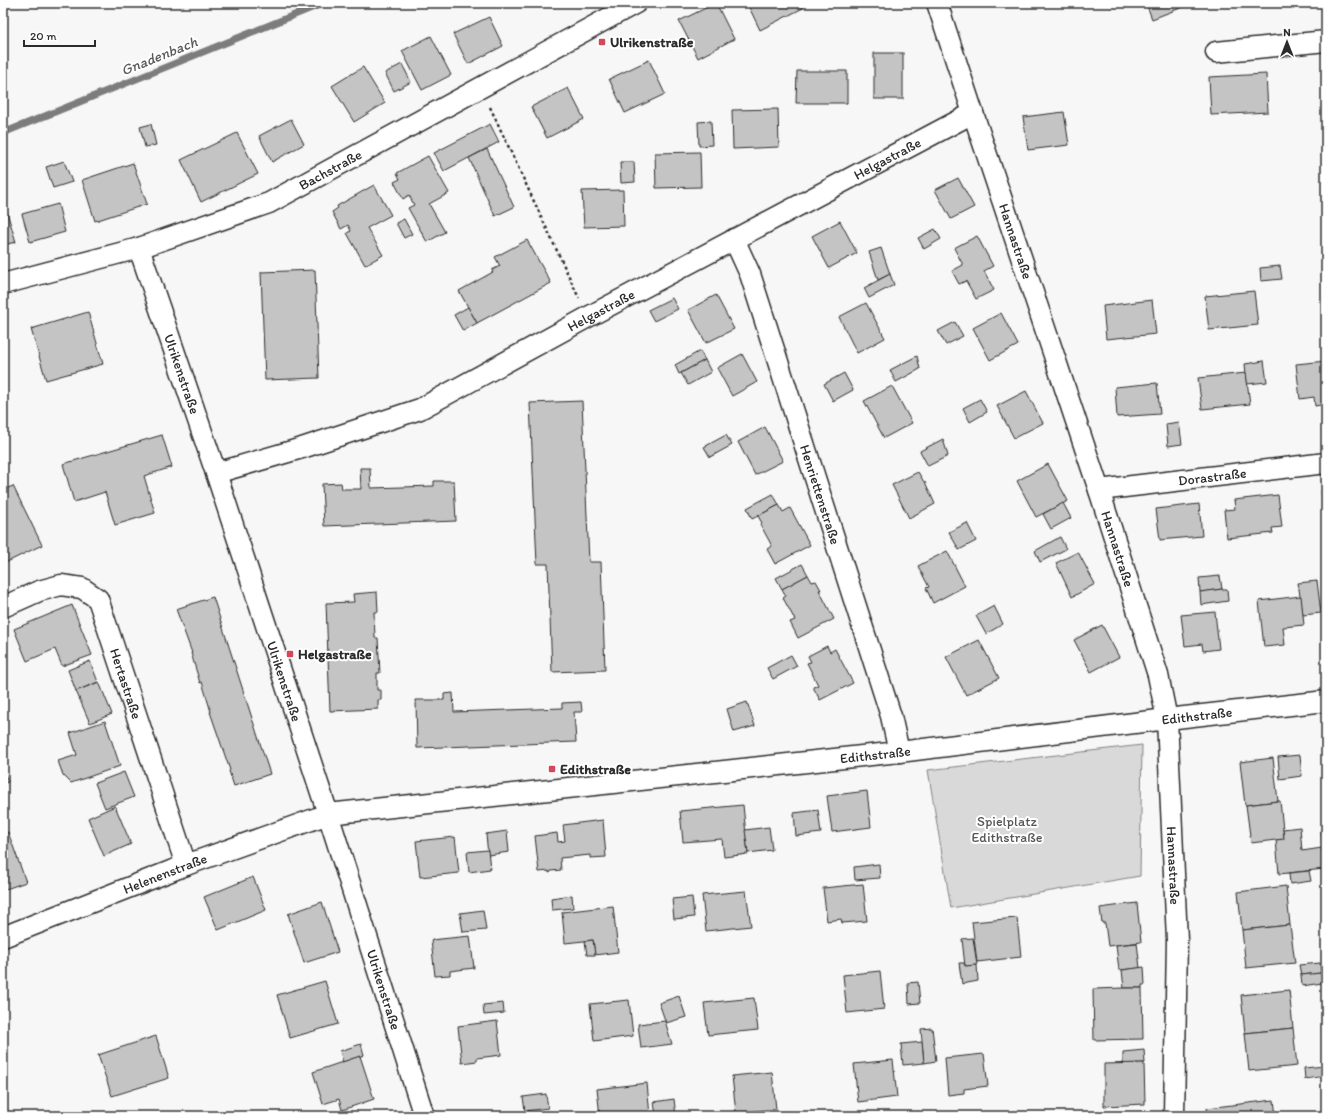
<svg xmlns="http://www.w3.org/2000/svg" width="1329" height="1119" viewBox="0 0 1329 1119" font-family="Itim,sans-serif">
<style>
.green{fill:#d9d9d9;stroke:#828282}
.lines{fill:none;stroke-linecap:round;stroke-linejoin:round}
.stream{stroke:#7b7b7b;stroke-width:7}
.building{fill:#c4c4c4;stroke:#2b2b2b}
.minor-casing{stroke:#2b2b2b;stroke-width:23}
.path{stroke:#2b2b2b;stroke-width:2.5;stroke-dasharray:3 3;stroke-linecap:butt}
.minor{stroke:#fff;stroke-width:20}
.poi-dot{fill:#d1495b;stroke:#fff;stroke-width:1.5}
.labels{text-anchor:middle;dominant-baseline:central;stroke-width:4;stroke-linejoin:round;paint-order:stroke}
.poi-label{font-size:14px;font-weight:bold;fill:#2b2b2b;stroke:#fff;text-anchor:start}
.street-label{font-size:14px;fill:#2b2b2b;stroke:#fff}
.park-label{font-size:14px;fill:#565656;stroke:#fff}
.water-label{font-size:15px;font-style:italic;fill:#5a5a5a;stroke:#fff}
</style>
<rect width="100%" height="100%" fill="#f7f7f7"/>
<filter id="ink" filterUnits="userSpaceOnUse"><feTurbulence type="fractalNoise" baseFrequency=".025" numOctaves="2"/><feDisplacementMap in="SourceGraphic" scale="8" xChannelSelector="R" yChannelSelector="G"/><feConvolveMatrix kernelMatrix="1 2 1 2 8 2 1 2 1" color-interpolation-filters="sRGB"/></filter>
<g filter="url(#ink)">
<polygon class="green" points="1142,745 1140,876 951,908 928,770"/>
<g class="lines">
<polyline class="stream" points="3,133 324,3"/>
</g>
<g class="building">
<polygon points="716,3 734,39 698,58 679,21"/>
<polygon points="747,3 801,3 803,8 760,30"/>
<polygon points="1146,3 1191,3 1191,4 1152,19"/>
<polygon points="489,17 503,46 468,64 453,34"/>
<polygon points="431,36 451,75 422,90 402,51"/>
<rect x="874" y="53" width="29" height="46"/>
<polygon points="649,60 665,94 625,113 609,79"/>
<polygon points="402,64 411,82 394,91 385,73"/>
<polygon points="363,67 385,103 354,122 332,86"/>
<polygon points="797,71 847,71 847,103 796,103"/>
<polygon points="1266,74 1268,112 1211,115 1209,77"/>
<polygon points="568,88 584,119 547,138 531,107"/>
<polygon points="778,109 779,147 733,149 732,110"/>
<polygon points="1064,112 1069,145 1028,150 1023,117"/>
<polygon points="291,119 304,144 272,162 259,136"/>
<polygon points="711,121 712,145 699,146 698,122"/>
<polygon points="151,124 156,145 145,147 140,127"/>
<polygon points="490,124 499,142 444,171 434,153"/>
<polygon points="237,133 258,174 201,202 181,160"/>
<polygon points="487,149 514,207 495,216 469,158"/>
<polygon points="700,152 701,187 656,188 655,153"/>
<polygon points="428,156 449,193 429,204 445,232 427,242 408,208 414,205 409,195 403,199 394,182 400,179 397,173"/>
<polygon points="64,161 72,182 53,188 46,167"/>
<polygon points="620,162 634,162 635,182 621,183"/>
<polygon points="133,163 147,204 95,221 82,180"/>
<polygon points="958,178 974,207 951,219 935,190"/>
<polygon points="374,185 391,215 367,228 383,255 365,265 347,233 351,231 348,225 341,229 332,212 338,208 337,206"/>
<polygon points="623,190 624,226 584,227 582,191"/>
<polygon points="3,199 16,242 3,245"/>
<polygon points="58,204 65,232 30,242 22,214"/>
<polygon points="404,219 412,234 404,238 396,223"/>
<polygon points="840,221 857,253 829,268 812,236"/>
<polygon points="935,229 941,239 924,249 918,238"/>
<polygon points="977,236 993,266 984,271 994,290 976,299 966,281 959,284 952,271 963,265 954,248"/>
<polygon points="527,240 551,283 477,323 459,291 493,272 492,270 500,266 495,257"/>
<polygon points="881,248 890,274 878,280 869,252"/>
<polygon points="1280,266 1282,279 1261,281 1260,268"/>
<polygon points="315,270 319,378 265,380 261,272"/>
<polygon points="890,274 894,285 869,298 864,288"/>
<polygon points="1254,291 1258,325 1209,330 1205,296"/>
<polygon points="716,295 734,329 706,343 688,310"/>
<polygon points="672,298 678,309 654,321 648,310"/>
<polygon points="1152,300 1156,334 1106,339 1103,306"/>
<polygon points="866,303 885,338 857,353 839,317"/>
<polygon points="468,307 477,323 463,331 454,315"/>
<polygon points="88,312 103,364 46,380 31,329"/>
<polygon points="1001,313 1018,345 990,360 973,328"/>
<polygon points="955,322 963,336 946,345 938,331"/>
<polygon points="700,351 705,360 679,374 675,365"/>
<polygon points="742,354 757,382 732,396 717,368"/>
<polygon points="917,356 920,369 896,382 890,370"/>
<polygon points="705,360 711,372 688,385 681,373"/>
<polygon points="1264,361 1267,382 1247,384 1245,364"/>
<polygon points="1326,361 1326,404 1315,406 1314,397 1300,399 1296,364"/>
<polygon points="844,373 853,390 833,401 824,384"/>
<polygon points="1246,373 1250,404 1202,409 1198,378"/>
<polygon points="1157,383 1160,414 1117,417 1115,387"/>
<polygon points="892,386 912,423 884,438 864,401"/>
<polygon points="1026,391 1043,423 1014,438 997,406"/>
<polygon points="980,399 987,412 970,422 963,408"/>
<polygon points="582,401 589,562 601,562 605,670 552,672 548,564 537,564 530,403"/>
<polygon points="1179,422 1182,444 1168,446 1166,424"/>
<polygon points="765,427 783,461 755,475 738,442"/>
<polygon points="162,435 172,467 144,476 155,513 115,525 105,492 74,502 63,464"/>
<polygon points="726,435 732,445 710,457 704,447"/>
<polygon points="943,439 948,456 928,466 920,451"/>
<polygon points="1048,464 1068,501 1036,517 1017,481"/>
<polygon points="360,468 370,468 371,488 434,486 434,481 454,481 456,521 324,526 322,484 341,483 342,489 361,489"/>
<polygon points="918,472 924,482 925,482 935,504 909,518 892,485"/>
<polygon points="13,486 42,545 3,564 3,490"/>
<polygon points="1321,491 1326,491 1326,522 1324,522"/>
<polygon points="773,494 779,505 752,519 747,508"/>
<polygon points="1278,495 1282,527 1272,528 1273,533 1227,538 1224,510 1235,509 1234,500"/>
<polygon points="1063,503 1071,518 1051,529 1043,514"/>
<polygon points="1199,504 1202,536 1160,540 1156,509"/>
<polygon points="779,505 783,512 790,508 810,545 775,564 767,549 772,546 760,524 762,523 758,516"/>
<polygon points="967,523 976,541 959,550 949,532"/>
<polygon points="1060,537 1066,549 1040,562 1035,551"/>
<polygon points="947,551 965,586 933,603 926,588 929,587 918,566"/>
<polygon points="1078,552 1095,584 1072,597 1056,563"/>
<polygon points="802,564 808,575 782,589 776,578"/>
<polygon points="808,575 812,582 816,581 821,590 819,590 834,619 798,638 790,622 795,620 783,598 786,596 782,589"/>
<polygon points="1220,576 1222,589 1200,592 1199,578"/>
<polygon points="1317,581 1321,613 1303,615 1298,583"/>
<polygon points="1222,589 1227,589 1228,601 1201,605 1200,592"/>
<polygon points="377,592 378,612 374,612 375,638 378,638 380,673 377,673 377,690 381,690 381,700 378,700 378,709 330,711 326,603 354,602 353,594"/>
<polygon points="1301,596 1304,625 1283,627 1285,645 1264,647 1259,601"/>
<polygon points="213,597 270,774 234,786 229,771 230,770 210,712 211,712 202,682 200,683 191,653 192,653 176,609"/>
<polygon points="72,605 92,655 62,666 55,649 27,661 14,629"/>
<polygon points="994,606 1003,624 986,634 976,616"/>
<polygon points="1215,612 1219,649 1203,651 1202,644 1185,646 1181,615"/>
<polygon points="1102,625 1119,657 1091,672 1074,640"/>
<polygon points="979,640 999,678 966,695 946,657"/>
<polygon points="827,646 830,652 835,649 853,683 820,700 813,687 818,685 807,663 811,662 808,656"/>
<polygon points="791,655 797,666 773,679 767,668"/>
<polygon points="90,661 98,682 76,691 68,670"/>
<polygon points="99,682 112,714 90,723 76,691"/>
<polygon points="453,693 454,712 562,708 562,703 581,702 582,712 574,712 576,742 417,748 416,700 444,700 444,694"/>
<polygon points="747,702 755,726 734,732 727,709"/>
<polygon points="105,721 120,766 71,783 63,775 58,761 77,755 70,733"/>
<polygon points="1326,744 1326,779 1322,745"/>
<polygon points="1300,755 1302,776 1280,779 1278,757"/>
<polygon points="1273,758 1278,801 1245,805 1240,762"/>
<polygon points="3,768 8,782 3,784"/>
<polygon points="124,772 134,797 105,808 95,783"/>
<polygon points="867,791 871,827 832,832 827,796"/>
<polygon points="1278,801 1280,801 1284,839 1251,843 1246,805"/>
<polygon points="743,805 748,854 724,857 722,839 683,842 680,811"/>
<polygon points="115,806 131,844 104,856 88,818"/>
<polygon points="818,810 821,833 796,836 794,813"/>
<polygon points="603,820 606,857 590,858 590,855 560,858 561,870 551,871 551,872 549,873 549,871 539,872 535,836 557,833 558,842 565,841 563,825"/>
<polygon points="769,827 772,850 748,853 745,830"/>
<polygon points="1300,827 1302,851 1322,848 1324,869 1279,874 1276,840 1284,839 1283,829"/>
<polygon points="1326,829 1326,849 1323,849 1321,830"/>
<polygon points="507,831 509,852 488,855 486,834"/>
<polygon points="8,832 26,882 3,890 3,834"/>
<polygon points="455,837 459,873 420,877 416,841"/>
<polygon points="488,850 490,869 469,872 467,852"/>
<polygon points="879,864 880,878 855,880 854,867"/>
<polygon points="1309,871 1311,881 1290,884 1289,873"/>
<polygon points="253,877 266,910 218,930 204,897"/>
<polygon points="863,884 867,921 842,923 841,919 827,921 823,888"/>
<polygon points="1286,886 1290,925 1242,930 1238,892"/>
<polygon points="746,891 751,926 706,931 702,895"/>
<polygon points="572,895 573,908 552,910 551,898"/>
<polygon points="692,897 694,917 674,919 672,899"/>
<polygon points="322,902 338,952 304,963 288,914"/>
<polygon points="1137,903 1141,942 1108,946 1105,923 1102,923 1100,908"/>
<polygon points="613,906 618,952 595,955 593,940 565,943 562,912"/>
<polygon points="483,910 486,930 463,932 460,913"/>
<polygon points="1017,918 1021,957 977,962 972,922"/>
<polygon points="1290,925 1295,963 1246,968 1242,930"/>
<polygon points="470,936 474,968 450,971 450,975 435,976 431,940"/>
<polygon points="973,938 977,965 965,966 962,939"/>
<polygon points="593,940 595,955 587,955 585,941"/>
<polygon points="1137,943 1140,968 1119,970 1116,945"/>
<polygon points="959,963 964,963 965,966 977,965 978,981 962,984"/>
<polygon points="1320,963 1321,973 1301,975 1299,965"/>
<polygon points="1144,967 1145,985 1142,985 1142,988 1124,988 1122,970"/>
<polygon points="880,971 884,1009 847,1013 843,975"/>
<polygon points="1321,973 1322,983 1302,986 1301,975"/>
<polygon points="325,981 338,1024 290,1038 277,995"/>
<polygon points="918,982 920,1003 909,1004 908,983"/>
<polygon points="1124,988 1142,988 1143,1039 1094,1040 1093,989"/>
<polygon points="1289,990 1293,1028 1245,1033 1241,995"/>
<polygon points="679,996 686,1017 666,1023 659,1003"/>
<polygon points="754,998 758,1030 708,1035 704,1003"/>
<polygon points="629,1000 633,1036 594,1041 590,1004"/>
<polygon points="503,1003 504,1013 484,1015 483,1005"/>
<polygon points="497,1021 501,1055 477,1058 477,1061 462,1063 458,1026"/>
<polygon points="665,1021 672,1044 641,1048 638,1024"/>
<polygon points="932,1028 936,1061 924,1063 921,1029"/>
<polygon points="1293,1028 1297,1066 1249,1071 1245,1033"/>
<polygon points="156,1036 169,1078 112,1096 98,1055"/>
<polygon points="922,1042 924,1063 903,1065 901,1044"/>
<polygon points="361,1044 364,1055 343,1062 340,1051"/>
<polygon points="1144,1050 1145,1063 1123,1064 1123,1052"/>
<polygon points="984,1054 988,1086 964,1089 964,1093 948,1095 945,1058"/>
<polygon points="360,1056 374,1099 342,1110 339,1099 323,1104 313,1072"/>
<polygon points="893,1060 897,1097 858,1102 854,1064"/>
<polygon points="1144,1063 1145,1104 1104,1106 1104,1064"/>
<polygon points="1325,1066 1326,1076 1305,1079 1304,1068"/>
<polygon points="772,1072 776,1109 736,1113 732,1076"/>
<polygon points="647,1083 650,1116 600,1116 597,1089"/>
<polygon points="546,1094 548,1108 525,1111 523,1097"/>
<polygon points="674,1099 676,1116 656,1116 654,1102"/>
<polygon points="1274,1100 1276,1116 1208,1116 1207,1108"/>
</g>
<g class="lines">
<g class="minor-casing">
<g id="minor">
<path id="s1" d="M937,3l36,110 126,377 59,185 9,44 10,221 -3,176"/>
<polyline points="1216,52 1326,41"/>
<path id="s2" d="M734,239l16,35 141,442 8,36"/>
<path id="s3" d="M139,248l77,225 112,341 96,302"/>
<path id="s4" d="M3,284l136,-36 130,-45 367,-200"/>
<path id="s5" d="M216,473l86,-25 118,-39 168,-92 385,-204"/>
<path id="s6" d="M1099,490l227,-27"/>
<path id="s7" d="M3,607l36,-16 22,-6 21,3 16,11 88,266"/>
<path id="s8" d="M3,937l183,-72 142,-51 571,-62 268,-33 159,-18"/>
</g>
</g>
<polyline class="path" points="490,107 579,298"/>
<use href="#minor" class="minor"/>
</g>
</g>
<g class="poi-dot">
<rect x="598" y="38" width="8" height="8" rx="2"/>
<rect x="286" y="650" width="8" height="8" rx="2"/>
<rect x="548" y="765" width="8" height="8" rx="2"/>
</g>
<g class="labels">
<g class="poi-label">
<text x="610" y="42">Ulrikenstraße</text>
<text x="298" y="654">Helgastraße</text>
<text x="560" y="769">Edithstraße</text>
</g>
<g class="street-label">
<text stroke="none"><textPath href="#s5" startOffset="744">Helgastraße</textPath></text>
<text stroke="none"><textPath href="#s4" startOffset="348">Bachstraße</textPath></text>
<text stroke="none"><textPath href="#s1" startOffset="251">Hannastraße</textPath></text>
<text stroke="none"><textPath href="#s5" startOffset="420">Helgastraße</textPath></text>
<text stroke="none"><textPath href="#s3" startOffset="133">Ulrikenstraße</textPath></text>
<text stroke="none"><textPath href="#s6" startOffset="114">Dorastraße</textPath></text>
<text stroke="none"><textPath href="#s2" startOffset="270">Henriettenstraße</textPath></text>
<text stroke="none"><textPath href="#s1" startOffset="575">Hannastraße</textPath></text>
<text stroke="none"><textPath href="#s3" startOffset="457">Ulrikenstraße</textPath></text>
<text stroke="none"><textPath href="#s7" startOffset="192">Hertastraße</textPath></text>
<text stroke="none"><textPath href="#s8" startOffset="1222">Edithstraße</textPath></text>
<text stroke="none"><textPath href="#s8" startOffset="898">Edithstraße</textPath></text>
<text stroke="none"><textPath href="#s1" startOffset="899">Hannastraße</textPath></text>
<text stroke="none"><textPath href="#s8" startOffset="174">Helenenstraße</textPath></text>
<text stroke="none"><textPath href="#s3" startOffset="781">Ulrikenstraße</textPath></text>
</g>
<g class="park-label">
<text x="1007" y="821">Spielplatz<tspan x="1007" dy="16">Edithstraße</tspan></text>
</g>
<g class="water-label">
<text transform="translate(159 56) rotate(-22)">Gnadenbach</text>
</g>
</g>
<rect width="1329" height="1119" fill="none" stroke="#fff" stroke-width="16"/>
<rect x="8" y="8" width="1313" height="1103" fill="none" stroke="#2b2b2b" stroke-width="1.5" filter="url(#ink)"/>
<g transform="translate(1287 42)" stroke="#ffffff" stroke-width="3" paint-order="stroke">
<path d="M0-3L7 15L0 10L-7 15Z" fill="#2b2b2b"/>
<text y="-6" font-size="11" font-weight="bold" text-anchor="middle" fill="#2b2b2b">N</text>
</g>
<path d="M24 40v6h71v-6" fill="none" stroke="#2b2b2b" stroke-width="2"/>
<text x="30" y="40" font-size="12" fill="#2b2b2b" stroke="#ffffff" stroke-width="3" paint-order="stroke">20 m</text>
</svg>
